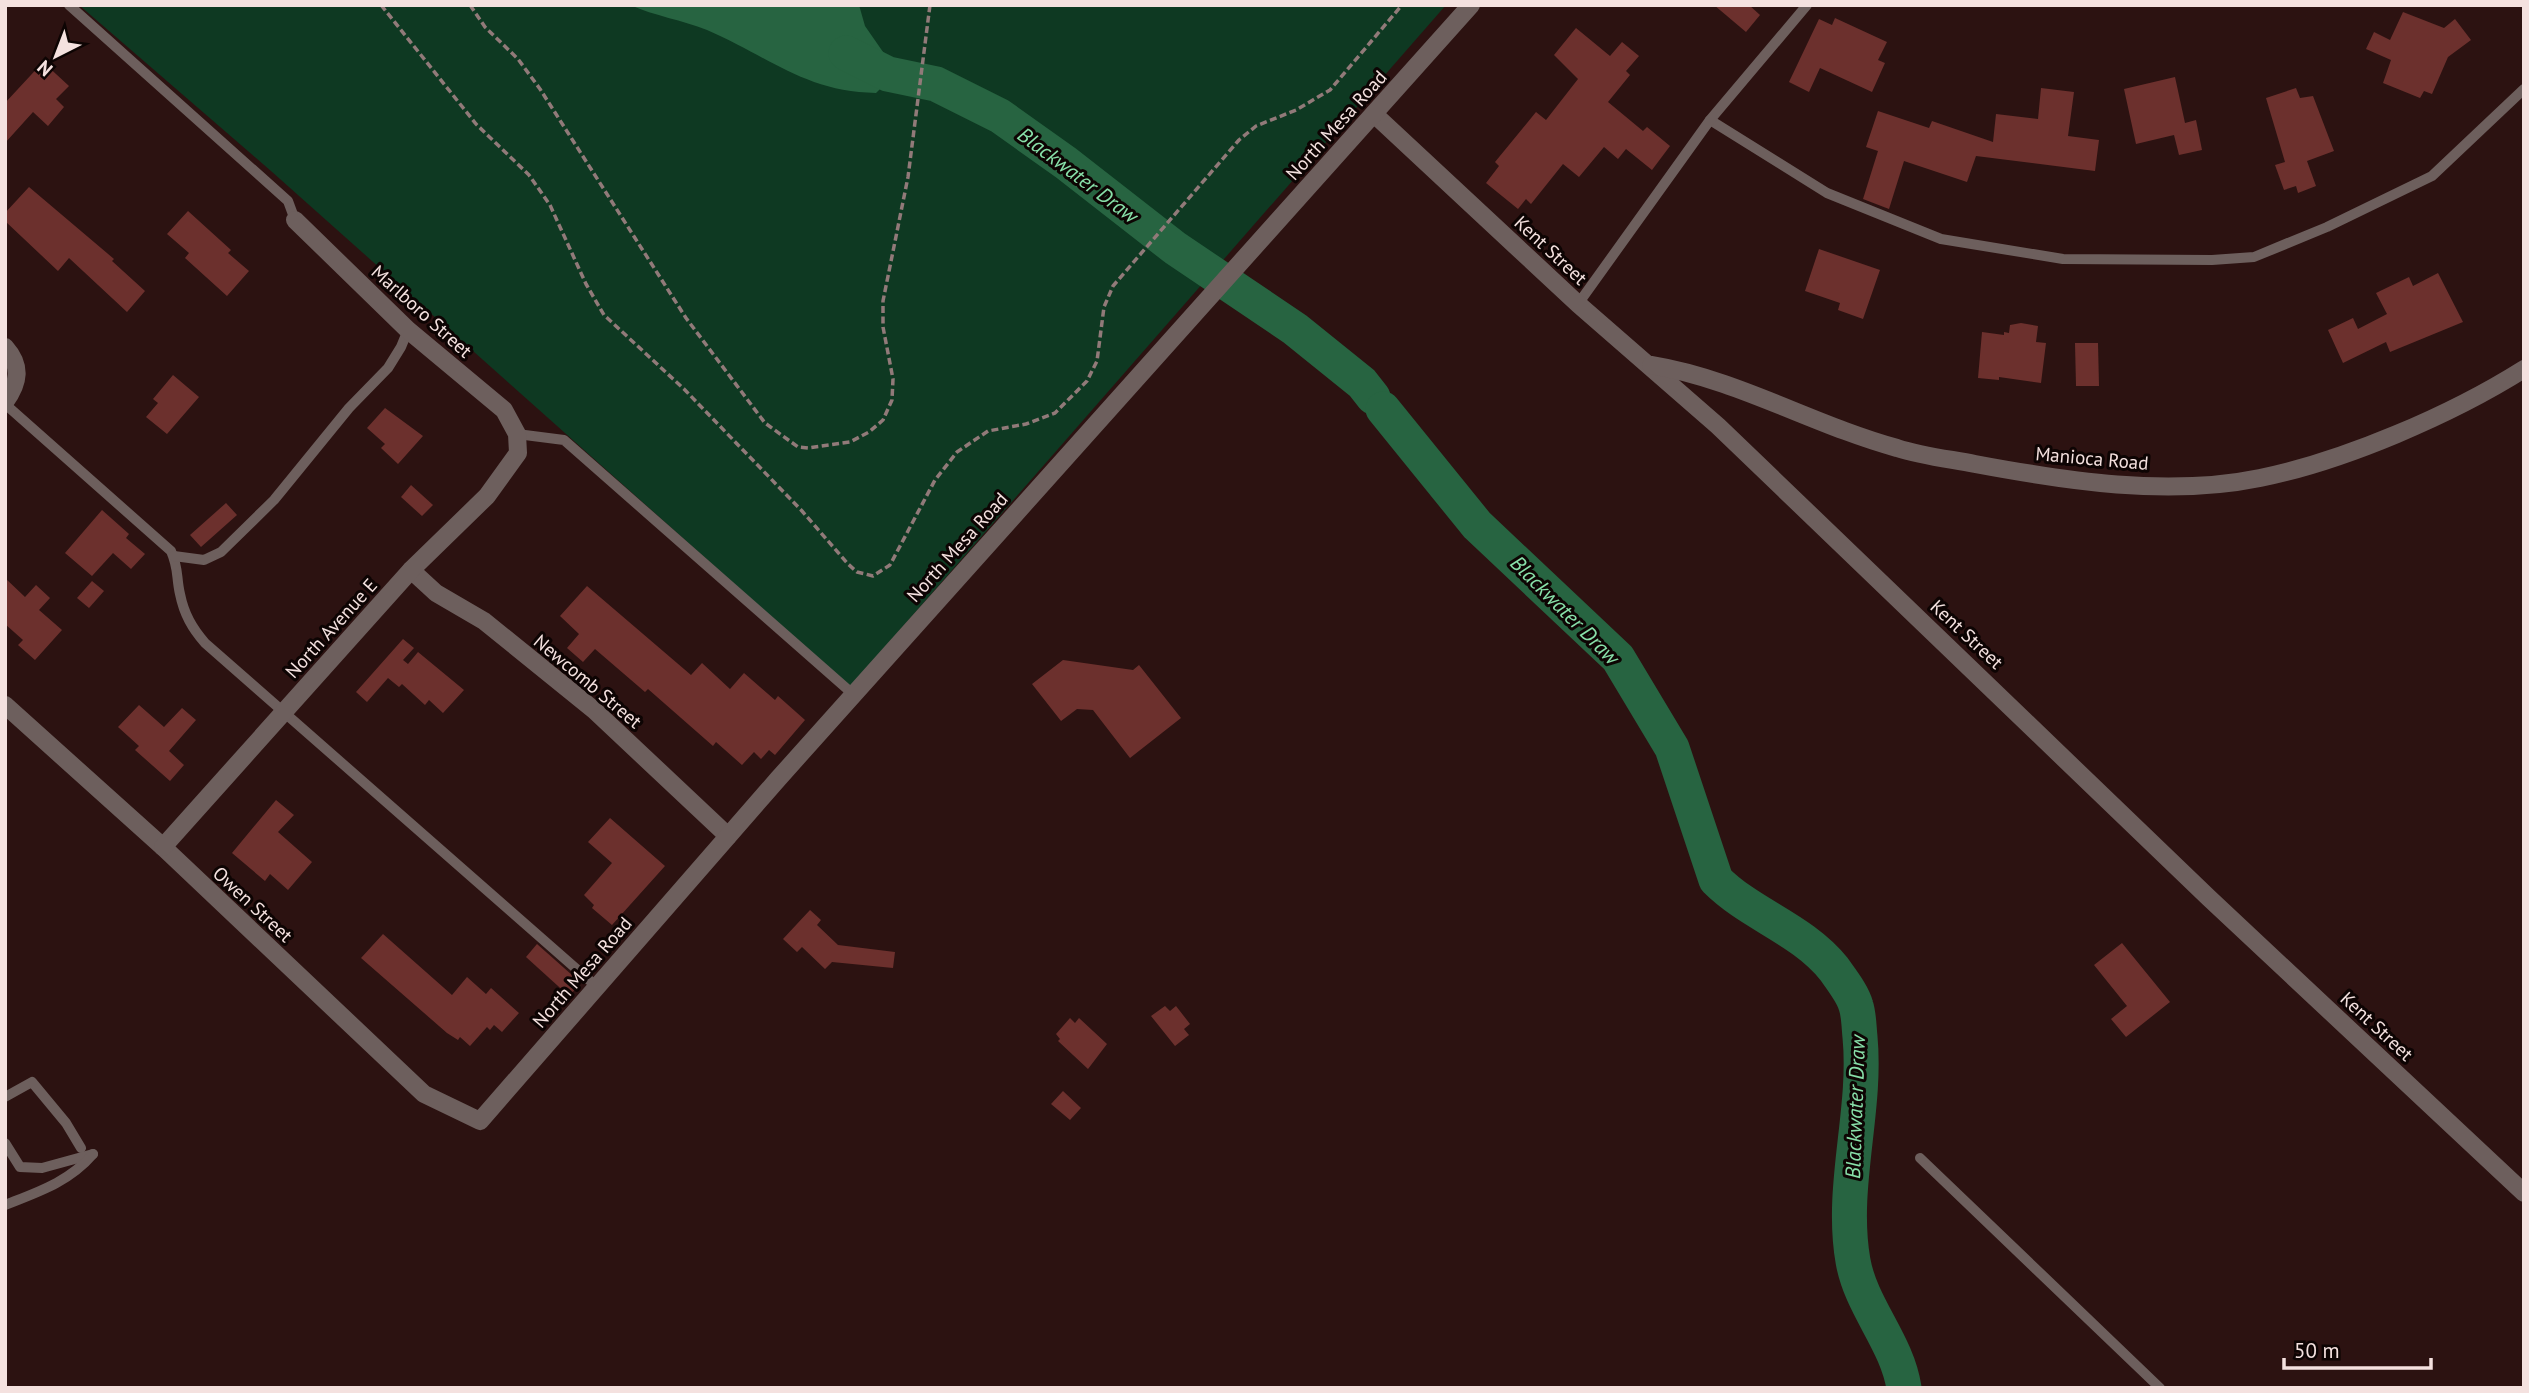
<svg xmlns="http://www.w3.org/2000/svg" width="2529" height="1393" viewBox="0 0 2529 1393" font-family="'PT Sans',sans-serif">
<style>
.green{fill:#0e3922}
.water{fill:#276441}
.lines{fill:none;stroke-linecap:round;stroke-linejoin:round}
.river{stroke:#276441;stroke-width:35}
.building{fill:#6c302d}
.path{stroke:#917a79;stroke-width:3.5;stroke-dasharray:7 3.5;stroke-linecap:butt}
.service{stroke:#6d5f5d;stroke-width:10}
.minor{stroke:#6d5f5d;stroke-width:18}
.labels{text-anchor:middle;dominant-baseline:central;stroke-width:6;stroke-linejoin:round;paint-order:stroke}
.street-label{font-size:19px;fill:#f4e1df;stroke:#0d0403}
.water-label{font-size:21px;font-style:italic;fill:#88e0a9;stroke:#0d0403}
</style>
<rect width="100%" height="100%" fill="#2c1211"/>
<polygon class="green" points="79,5 1446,5 850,687 271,171"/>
<path class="water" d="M630,5h229l6,21 25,36 -5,22 -9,9c-71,-1 -108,-37 -169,-63 -25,-10 -52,-14 -77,-25z"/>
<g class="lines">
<g class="river">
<polyline points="846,53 888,74 936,84 1000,116 1066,163 1175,248 1295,329 1362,383 1373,397"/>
<path d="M1383,409l94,116 141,133 54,90 44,132c35,35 86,49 118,89 7,10 19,25 22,37 3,9 3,22 4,31 7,74 -20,150 -7,224 8,46 44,81 51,127"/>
</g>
</g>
<g class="building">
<polygon points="1714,5 1749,5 1760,15 1746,32"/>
<polygon points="2403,12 2444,28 2455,19 2471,40 2448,57 2432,94 2424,91 2420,98 2383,83 2391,60 2366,49 2374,32 2390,40"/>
<polygon points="1835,18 1887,42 1878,60 1885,63 1872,92 1820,68 1809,92 1789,82 1819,19 1832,25"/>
<polygon points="1576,28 1610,56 1622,42 1639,56 1626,71 1630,75 1608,102 1643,131 1647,127 1670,146 1652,170 1626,149 1618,159 1604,147 1579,177 1563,164 1531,204 1526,199 1518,209 1486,183 1499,166 1495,162 1536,112 1546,120 1578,79 1554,55"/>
<polygon points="43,62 69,86 56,99 64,107 48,126 33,112 5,143 5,103"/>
<polygon points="2175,77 2185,123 2196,120 2202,150 2179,155 2174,135 2136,144 2124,89"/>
<polygon points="2041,88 2074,92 2068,136 2099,140 2095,171 1976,156 1967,182 1904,161 1889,209 1863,199 1878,151 1866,147 1878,111 1929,128 1932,121 1993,142 1996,114 2038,119"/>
<polygon points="2296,88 2300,98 2313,96 2334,151 2307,161 2316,186 2298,193 2296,186 2284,190 2275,165 2285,162 2266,98"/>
<polygon points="29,187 114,259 112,261 145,291 127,312 69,258 58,271 5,221 5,213"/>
<polygon points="188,211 231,250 228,253 249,271 227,296 185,258 189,253 167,234"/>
<polygon points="1819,249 1880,270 1863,319 1838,310 1840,303 1805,291"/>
<polygon points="2438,273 2463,322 2390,352 2386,342 2343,363 2328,330 2353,318 2358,329 2387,314 2376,293 2409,277 2413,286"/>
<polygon points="2021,323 2038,326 2036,342 2046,343 2041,383 1999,377 1999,380 1978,378 1982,332 2004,335 2004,332 2009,333 2010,325"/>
<polygon points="2075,343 2098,343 2099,386 2076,386"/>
<polygon points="173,375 199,397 167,434 146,417 158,403 153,399"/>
<polygon points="385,408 423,436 398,464 381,448 385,444 367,428"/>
<polygon points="411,485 433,505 422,516 401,497"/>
<polygon points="226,503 237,515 201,547 190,535"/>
<polygon points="102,510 129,534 126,538 145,554 131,569 113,553 92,576 65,553"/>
<polygon points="5,578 25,597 36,585 50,598 39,610 62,630 35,660 18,645 23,640 5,624"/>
<polygon points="92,581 104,591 89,608 77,598"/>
<polygon points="587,586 691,675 702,663 730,689 744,673 775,700 778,696 805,720 775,755 769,750 761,759 754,752 742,765 716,742 713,746 648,689 645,692 595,649 583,662 567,648 579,634 560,616"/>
<polygon points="403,639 414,648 403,660 408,664 418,652 464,690 443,713 429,700 425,705 402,684 399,687 388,678 367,702 356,692"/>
<polygon points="1063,660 1133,670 1139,665 1181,718 1130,758 1093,710 1077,709 1061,721 1032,684"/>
<polygon points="139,705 164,727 182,708 196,720 169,751 184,765 170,781 135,750 139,746 118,727"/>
<polygon points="276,800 294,815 278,832 312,862 288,890 270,874 265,881 232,853"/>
<polygon points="610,818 665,866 612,925 592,908 594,905 584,895 612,863 588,842"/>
<polygon points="810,910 821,920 817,925 838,945 895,952 893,968 832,962 825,969 802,947 797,952 783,939"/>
<polygon points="383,934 452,995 467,977 486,994 491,988 519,1013 502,1032 494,1025 490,1030 487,1027 470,1046 460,1037 458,1040 447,1033 361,958"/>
<polygon points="2122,943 2170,1002 2126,1037 2111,1019 2127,1006 2094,965"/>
<polygon points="537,944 581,983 569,996 526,957"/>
<polygon points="1165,1006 1170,1011 1176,1006 1190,1024 1184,1029 1189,1035 1175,1046 1151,1016"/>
<polygon points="1070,1018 1075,1023 1079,1018 1107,1044 1088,1069 1058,1041 1060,1039 1056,1034"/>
<polygon points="1063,1091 1081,1108 1070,1120 1051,1104"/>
</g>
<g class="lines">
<g class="path">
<polyline points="381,5 476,124 529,175 550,205 586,284 604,315 684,389 802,511 848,564 857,572 873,576 890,565 935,480 957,452 988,431 1026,424 1055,413 1087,381 1097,361 1104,307 1113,286 1239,140 1256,126 1296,110 1330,90 1402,5"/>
<polyline points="470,5 485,27 518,59 540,89 686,318 765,423 798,447 808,448 850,442 869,432 883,420 892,400 893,379 883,327 883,301 908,177 930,5"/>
</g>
<g class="service">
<polyline points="69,5 288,201 295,220"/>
<polyline points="1710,120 1827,193 1941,239 2063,259 2212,260 2254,257 2327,227 2432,176 2524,89"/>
<polyline points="1578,304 1710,120 1807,5"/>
<path d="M5,404l166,147c8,18 5,26 9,43 4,20 12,34 25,49l392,344"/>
<polyline points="517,434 564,440 854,695"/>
<polyline points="174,556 204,560 221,552 274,500 349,408 388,368 401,347 408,330"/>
<polyline points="5,1097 32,1082 66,1123 81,1148"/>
<polyline points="5,1143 20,1167 42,1168 93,1154"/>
<polyline points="1920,1158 2160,1388"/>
<path d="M5,1205c33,-13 64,-23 88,-51"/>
</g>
<g class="minor">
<polyline points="1374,114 1578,304 1718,426 2209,898 2524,1193"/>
<path d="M5,347c17,19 14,36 0,55"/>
<path d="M1651,365c86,14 162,60 246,83 25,8 52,11 78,16 91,17 193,33 285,14 84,-17 191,-63 264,-109"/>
<polyline points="411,570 436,593 484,621 594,710 728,836"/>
<polyline points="5,705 163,847 424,1094 480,1121 778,779 1471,5"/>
<polyline points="163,847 411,570 487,496 518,453 517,434 504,410 408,330 295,220"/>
</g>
</g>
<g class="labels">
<g class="street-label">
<text transform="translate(1336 125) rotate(-48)">North Mesa Road</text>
<text transform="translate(1551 250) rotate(43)">Kent Street</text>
<text transform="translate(422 311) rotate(42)">Marlboro Street</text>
<text transform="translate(2092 458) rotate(5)">Manioca Road</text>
<text transform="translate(957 547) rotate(-48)">North Mesa Road</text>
<text transform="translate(331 628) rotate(-48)">North Avenue E</text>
<text transform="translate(1967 634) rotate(43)">Kent Street</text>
<text transform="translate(588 681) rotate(40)">Newcomb Street</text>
<text transform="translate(253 904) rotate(43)">Owen Street</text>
<text transform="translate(582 972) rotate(-49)">North Mesa Road</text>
<text transform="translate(2377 1026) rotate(43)">Kent Street</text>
</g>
<g class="water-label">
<text transform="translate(1078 175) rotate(37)">Blackwater Draw</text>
<text transform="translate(1565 610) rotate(45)">Blackwater Draw</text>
<text transform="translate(1855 1107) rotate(-88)">Blackwater Draw</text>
</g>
</g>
<rect width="2529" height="1393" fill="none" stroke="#f4e1df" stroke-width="14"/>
<g transform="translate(56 56) rotate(222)" stroke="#0d0403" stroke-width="5" paint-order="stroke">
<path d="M0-5L12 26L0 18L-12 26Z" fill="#f4e1df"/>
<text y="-10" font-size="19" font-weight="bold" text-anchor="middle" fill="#f4e1df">N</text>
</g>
<path d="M2284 1358v10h147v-10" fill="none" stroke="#f4e1df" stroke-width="3.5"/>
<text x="2294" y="1358" font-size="21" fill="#f4e1df" stroke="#0d0403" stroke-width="5" paint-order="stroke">50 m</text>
</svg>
